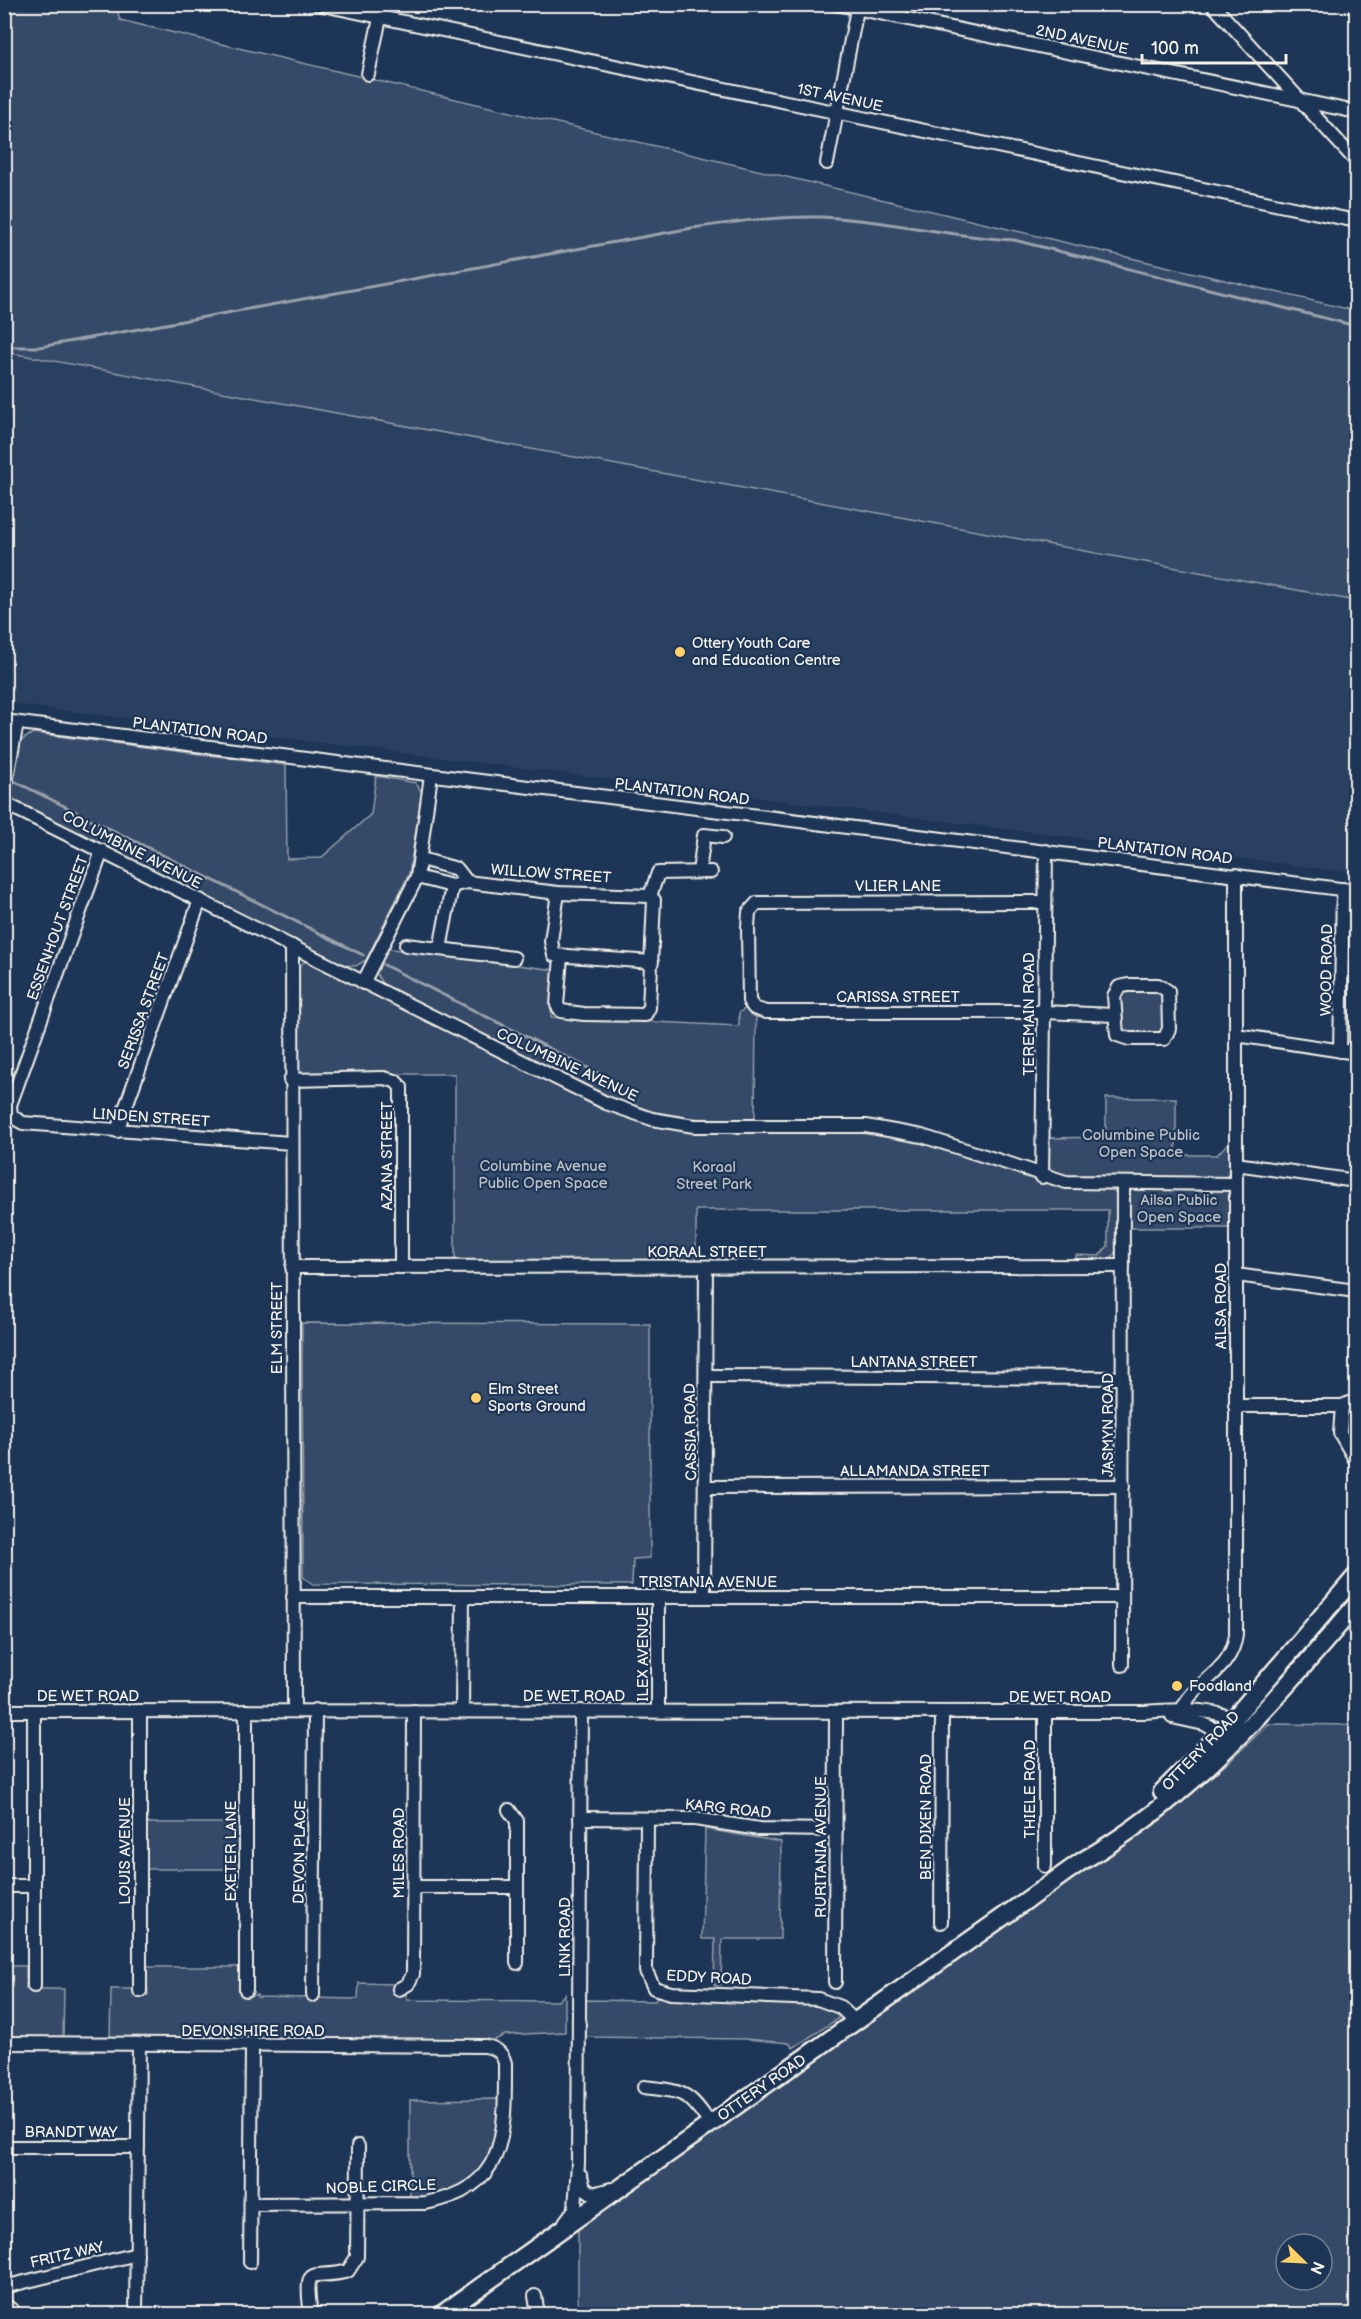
<svg xmlns="http://www.w3.org/2000/svg" width="1361" height="2319" viewBox="0 0 1361 2319" font-family="'Balsamiq Sans',sans-serif">
<style>
.built{fill:#2a4060}
.green{fill:#354a67;stroke:#949ea8;stroke-width:1.5;fill-rule:evenodd}
.lines{fill:none;stroke-linecap:round;stroke-linejoin:round}
.stream{stroke:#9aa2ab;stroke-width:3}
.minor-casing{stroke:#f4f1e8;stroke-width:16}
.major-casing{stroke:#f4f1e8;stroke-width:21}
.minor{stroke:#1d3557;stroke-width:12}
.major{stroke:#1d3557;stroke-width:16}
.poi-dot{fill:#ffd166;stroke:#1d3557;stroke-width:2}
.labels{text-anchor:middle;dominant-baseline:central;stroke-width:4.5;stroke-linejoin:round;paint-order:stroke}
.street-label{font-size:15px;fill:#f4f1e8;stroke:#1d3557}
.poi-label{font-size:15px;fill:#f4f1e8;stroke:#1d3557;text-anchor:start}
.park-label{font-size:15px;fill:#bbbfc1;stroke:#1d3557}
</style>
<rect width="100%" height="100%" fill="#1d3557"/>
<filter id="ink" filterUnits="userSpaceOnUse"><feTurbulence type="fractalNoise" baseFrequency=".0167" numOctaves="2"/><feDisplacementMap in="SourceGraphic" scale="12" xChannelSelector="R" yChannelSelector="G"/><feConvolveMatrix kernelMatrix="1 2 1 2 8 2 1 2 1" color-interpolation-filters="sRGB"/></filter>
<g filter="url(#ink)">
<polygon class="built" points="5,352 1356,601 1356,873 5,703"/>
<g class="green">
<polygon points="4,5 116,5 120,20 1356,311 1356,601 5,352"/>
<polygon points="33,733 286,765 287,859 321,858 371,814 376,776 416,783 422,793 409,874 366,960 356,966 343,965 16,802 10,795 19,742"/>
<polygon points="384,948 555,970 551,1017 739,1026 739,1013 747,1007 756,1014 755,1120 681,1118 647,1111 615,1100 383,985 375,971"/>
<polygon points="306,961 597,1105 644,1122 872,1132 910,1137 1061,1188 1112,1189 1117,1194 1117,1250 1110,1260 1076,1262 1076,1255 1099,1256 1108,1246 1108,1210 696,1210 696,1262 455,1262 455,1074 305,1074 299,1071 297,967"/>
<polygon points="1121,991 1162,991 1165,1025 1160,1035 1122,1034 1118,998"/>
<polygon points="1106,1098 1176,1098 1176,1155 1217,1155 1227,1144 1231,1145 1228,1175 1222,1179 1075,1178 1052,1171 1048,1165 1048,1138 1106,1137"/>
<polygon points="1133,1189 1226,1189 1230,1194 1231,1228 1127,1228 1128,1193"/>
<polygon points="302,1323 650,1324 650,1558 633,1559 632,1585 313,1584 303,1577"/>
<path d="M1268,1724l88,1v589h-778v-86l574,-407 75,-57zM1286,2244h36v36h-36z"/>
<rect x="144" y="1823" width="98" height="46"/>
<polygon points="705,1829 781,1842 780,1939 722,1939 721,1985 714,1985 715,1939 702,1939"/>
<polygon points="5,1966 26,1966 26,1989 64,1989 63,2039 5,2039"/>
<polygon points="143,1967 241,1967 241,1995 257,1995 257,1997 358,1999 359,1983 395,1984 397,1994 407,1995 407,2000 558,2001 565,1994 565,2032 505,2035 486,2044 110,2040 111,1989 135,1989 135,1995 148,1995 147,1982 143,1981"/>
<path d="M657,1997c28,1 173,-3 182,21l-46,30 -4,-5 -44,-4 -160,-2v-37l70,1z"/>
<path d="M500,2099c-1,11 0,26 -2,37 -12,45 -47,57 -88,64v-100z"/>
</g>
<g class="lines">
<g class="stream">
<path d="M4,347h36l652,-119c42,-6 85,-12 127,-11 66,2 130,20 195,23l342,86"/>
<polyline points="14,781 363,955"/>
<polyline points="384,965 606,1077"/>
</g>
<g class="minor-casing">
<g id="minor">
<polyline points="318,4 1356,221"/>
<polyline points="836,4 1356,112"/>
<polyline points="1212,4 1356,161"/>
<polyline points="1354,4 1356,8"/>
<polyline points="368,74 383,4"/>
<polyline points="827,163 858,4"/>
<polyline points="4,721 1356,891"/>
<polyline points="4,794 17,723"/>
<polyline points="4,803 606,1103 652,1119 694,1126 866,1126 922,1136 1066,1182 1236,1184"/>
<polyline points="102,851 10,1105 11,1116 23,1123 291,1143"/>
<polyline points="421,859 457,869 467,882"/>
<polyline points="699,872 704,835 723,837"/>
<polyline points="417,877 452,886 467,882 558,893 650,896 654,900 649,1008 645,1015 584,1014 561,1011 557,1005 561,957"/>
<polyline points="558,893 551,941 554,955 652,962"/>
<polyline points="650,896 658,873 711,872"/>
<polyline points="1044,902 757,903 749,912 748,927 749,1001 754,1008 766,1012 1044,1012 1114,1015"/>
<polyline points="406,945 514,958"/>
<polyline points="292,946 294,1711"/>
<polyline points="440,949 452,886"/>
<polyline points="363,983 417,877 431,775"/>
<polygon points="1128,985 1158,985 1168,991 1169,1029 1164,1039 1129,1039 1117,1035 1114,996 1119,987"/>
<polyline points="1236,1035 1356,1053"/>
<polyline points="1340,1051 1343,889"/>
<polyline points="290,1080 384,1078 395,1081 401,1087 401,1267"/>
<polyline points="117,1131 200,900"/>
<polyline points="1236,1164 1356,1181"/>
<polyline points="1042,1177 1046,851"/>
<polyline points="292,1267 1123,1266"/>
<polyline points="1236,1275 1356,1291"/>
<polyline points="706,1376 1123,1378"/>
<polyline points="1235,1406 1342,1406 1356,1400"/>
<polyline points="1342,1406 1340,1433 1356,1461"/>
<polyline points="707,1487 1123,1486"/>
<polyline points="293,1597 1122,1597"/>
<polyline points="704,1597 706,1267"/>
<polyline points="1122,1665 1123,1185"/>
<path d="M4,1711l1140,1c23,-2 75,-5 93,10"/>
<polyline points="34,1711 34,1986"/>
<polyline points="140,1711 140,1991"/>
<polyline points="246,1711 246,1990"/>
<polyline points="462,1711 463,1597"/>
<polyline points="658,1711 658,1596"/>
<path d="M1181,1715c5,-31 51,-40 55,-81v-759"/>
<polyline points="1172,1717 1204,1724 1228,1737"/>
<polyline points="509,1810 517,1821 517,1963"/>
<polyline points="580,1818 695,1819 759,1829 836,1830"/>
<polyline points="647,1819 646,1971 654,1988 671,1993 818,1999 840,2007 856,2022"/>
<polyline points="1045,1866 1045,1712"/>
<polyline points="4,1886 34,1886"/>
<polyline points="414,1887 517,1887"/>
<polyline points="941,1922 942,1712"/>
<polyline points="835,1982 836,1712"/>
<polyline points="399,1989 408,1984 413,1974 414,1711"/>
<polyline points="313,1995 315,1710"/>
<path d="M4,2043l481,3c11,2 17,6 20,17 0,69 3,126 -80,140l-174,1"/>
<path d="M644,2087c39,5 44,3 66,37"/>
<polyline points="4,2147 138,2147"/>
<polyline points="581,2176 584,2188 593,2194 611,2189"/>
<polyline points="565,2222 575,2209 578,2163 581,1711"/>
<polyline points="250,2262 252,2046"/>
<polyline points="4,2287 137,2254"/>
<polyline points="535,2296 538,2314"/>
<polyline points="4,2304 17,2314"/>
<path d="M310,2307c-6,-46 5,-26 38,-36l9,-14 1,-111"/>
<polyline points="136,2314 139,2045"/>
</g>
</g>
<g class="major-casing">
<g id="major">
<polyline points="1162,1792 1222,1732 1356,1576"/>
<path d="M442,2314l640,-453c110,-62 193,-161 274,-256"/>
</g>
</g>
<use href="#minor" class="minor"/>
<use href="#major" class="major"/>
</g>
</g>
<g class="poi-dot">
<circle cx="680" cy="652" r="6"/>
<circle cx="476" cy="1398" r="6"/>
<circle cx="1177" cy="1686" r="6"/>
</g>
<g class="labels">
<g class="street-label">
<text transform="translate(1082 40) rotate(12)">2ND AVENUE</text>
<text transform="translate(840 98) rotate(12)">1ST AVENUE</text>
<text transform="translate(200 731) rotate(7)">PLANTATION ROAD</text>
<text transform="translate(682 792) rotate(7)">PLANTATION ROAD</text>
<text transform="translate(132 850) rotate(27)">COLUMBINE AVENUE</text>
<text transform="translate(1165 851) rotate(7)">PLANTATION ROAD</text>
<text transform="translate(551 874) rotate(4)">WILLOW STREET</text>
<text x="898" y="886">VLIER LANE</text>
<text transform="translate(58 928) rotate(-70)">ESSENHOUT STREET</text>
<text transform="translate(1327 970) rotate(-89)">WOOD ROAD</text>
<text x="898" y="997">CARISSA STREET</text>
<text transform="translate(144 1011) rotate(-70)">SERISSA STREET</text>
<text transform="translate(1029 1014) rotate(-90)">TEREMAIN ROAD</text>
<text transform="translate(567 1065) rotate(25)">COLUMBINE AVENUE</text>
<text transform="translate(151 1118) rotate(4)">LINDEN STREET</text>
<text transform="translate(387 1156) rotate(-90)">AZANA STREET</text>
<text x="707" y="1252">KORAAL STREET</text>
<text transform="translate(1221 1306) rotate(-90)">AILSA ROAD</text>
<text transform="translate(277 1328) rotate(-90)">ELM STREET</text>
<text x="914" y="1362">LANTANA STREET</text>
<text transform="translate(1108 1425) rotate(-90)">JASMYN ROAD</text>
<text transform="translate(691 1432) rotate(-91)">CASSIA ROAD</text>
<text x="915" y="1471">ALLAMANDA STREET</text>
<text x="708" y="1582">TRISTANIA AVENUE</text>
<text transform="translate(643 1654) rotate(-90)">ILEX AVENUE</text>
<text x="88" y="1696">DE WET ROAD</text>
<text x="574" y="1696">DE WET ROAD</text>
<text x="1060" y="1697">DE WET ROAD</text>
<text transform="translate(1201 1751) rotate(-46)">OTTERY ROAD</text>
<text transform="translate(1030 1789) rotate(-90)">THIELE ROAD</text>
<text transform="translate(728 1809) rotate(6)">KARG ROAD</text>
<text transform="translate(926 1817) rotate(-90)">BEN DIXEN ROAD</text>
<text transform="translate(821 1847) rotate(-90)">RURITANIA AVENUE</text>
<text transform="translate(125 1851) rotate(-90)">LOUIS AVENUE</text>
<text transform="translate(231 1851) rotate(-90)">EXETER LANE</text>
<text transform="translate(300 1852) rotate(-89)">DEVON PLACE</text>
<text transform="translate(399 1853) rotate(-90)">MILES ROAD</text>
<text transform="translate(565 1937) rotate(-90)">LINK ROAD</text>
<text transform="translate(709 1978) rotate(3)">EDDY ROAD</text>
<text x="253" y="2031">DEVONSHIRE ROAD</text>
<text transform="translate(762 2088) rotate(-35)">OTTERY ROAD</text>
<text x="71" y="2132">BRANDT WAY</text>
<text transform="translate(381 2187) rotate(-2)">NOBLE CIRCLE</text>
<text transform="translate(67 2255) rotate(-13)">FRITZ WAY</text>
</g>
<g class="poi-label">
<text x="692" y="643">Ottery Youth Care<tspan x="692" dy="17">and Education Centre</tspan></text>
<text x="488" y="1389">Elm Street<tspan x="488" dy="17">Sports Ground</tspan></text>
<text x="1189" y="1686">Foodland</text>
</g>
<g class="park-label">
<text x="1141" y="1135">Columbine Public<tspan x="1141" dy="17">Open Space</tspan></text>
<text x="543" y="1166">Columbine Avenue<tspan x="543" dy="17">Public Open Space</tspan></text>
<text x="714" y="1167">Koraal<tspan x="714" dy="17">Street Park</tspan></text>
<text x="1179" y="1200">Ailsa Public<tspan x="1179" dy="17">Open Space</tspan></text>
</g>
</g>
<rect width="1361" height="2319" fill="none" stroke="#1d3557" stroke-width="24"/>
<rect x="12" y="12" width="1337" height="2295" fill="none" stroke="#f4f1e8" stroke-width="2" filter="url(#ink)"/>
<g transform="translate(1304 2262) rotate(114)"><circle r="28" fill="#1d3557" stroke="#738091" stroke-width="1.5"/>
<path d="M0-4.5L10 22L0 15L-10 22Z" fill="#ffd166"/>
<text y="-9" font-size="16" font-weight="bold" text-anchor="middle" fill="#f4f1e8">N</text>
</g>
<path d="M1142 54v9h144v-9" fill="none" stroke="#f4f1e8" stroke-width="3"/>
<text x="1151" y="54" font-size="18" fill="#f4f1e8" stroke="#1d3557" stroke-width="4.5" paint-order="stroke">100 m</text>
</svg>
